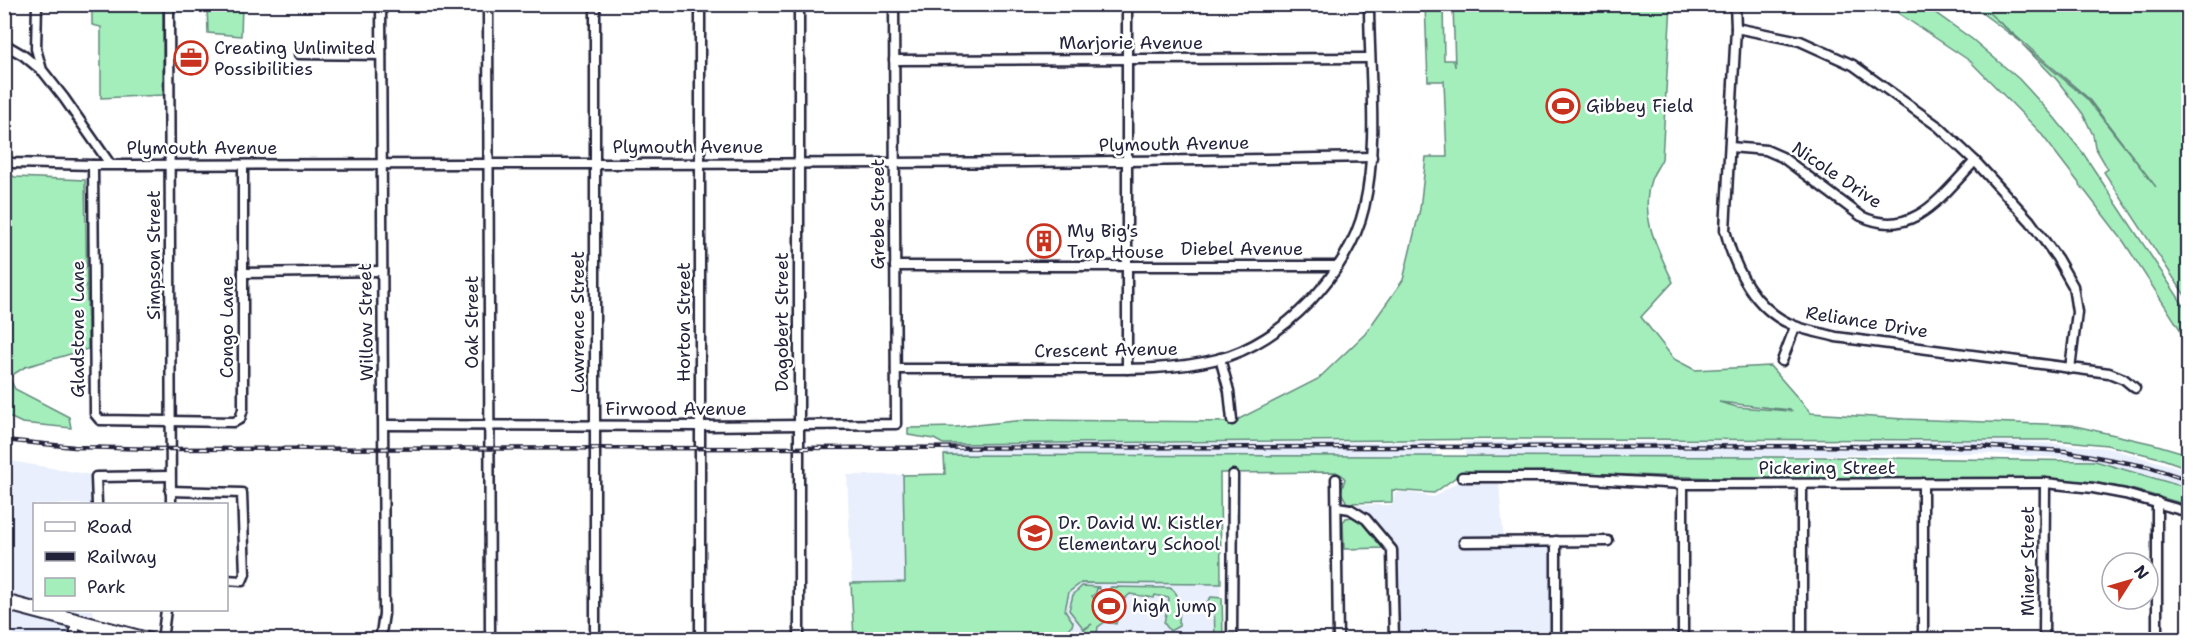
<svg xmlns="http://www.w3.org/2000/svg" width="2193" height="644" viewBox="0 0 2193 644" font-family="'Shantell Sans',sans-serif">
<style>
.built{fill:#e9effd}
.green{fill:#a4eebc;stroke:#63887c;stroke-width:1.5;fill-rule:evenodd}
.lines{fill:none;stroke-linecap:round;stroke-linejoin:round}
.street-casing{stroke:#22223b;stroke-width:13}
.primary-casing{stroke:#22223b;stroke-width:18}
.street{stroke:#fff;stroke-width:8}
.primary{stroke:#fff;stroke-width:14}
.rail-casing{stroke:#22223b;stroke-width:4.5}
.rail{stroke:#fff;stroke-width:2;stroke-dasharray:7;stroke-linecap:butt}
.labels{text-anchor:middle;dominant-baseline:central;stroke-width:5;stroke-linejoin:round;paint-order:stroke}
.street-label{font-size:18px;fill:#22223b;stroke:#fff}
.poi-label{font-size:18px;fill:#22223b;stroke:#fff;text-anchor:start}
</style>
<rect width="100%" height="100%" fill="#fff"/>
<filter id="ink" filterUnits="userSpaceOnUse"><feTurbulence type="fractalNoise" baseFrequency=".0167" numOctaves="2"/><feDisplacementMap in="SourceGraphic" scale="12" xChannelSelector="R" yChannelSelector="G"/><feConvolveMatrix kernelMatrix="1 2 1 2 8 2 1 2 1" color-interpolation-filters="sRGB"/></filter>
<g filter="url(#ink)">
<g class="built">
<polygon points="1692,441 1820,443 1975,441 2043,443 2107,448 2188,470 2188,487 2095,460 1979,453 1707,457 1466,456 1465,442 1591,443"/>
<polygon points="1436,442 1436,456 944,455 944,444"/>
<polygon points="5,460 92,475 92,504 34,504 34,603 5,594"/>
<polygon points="1220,473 1221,639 854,639 847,475"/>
<polygon points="1457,482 1499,482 1504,545 1550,545 1552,639 1399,639 1398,556 1394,543 1376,522 1352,505 1393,505 1395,493 1405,492 1434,497"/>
<polygon points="4,610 8,611 126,639 5,639"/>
<polygon points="58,610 93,610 93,620"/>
</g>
<g class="green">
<path d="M1671,4l-9,155c-3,7 -9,14 -11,21 -12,37 7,69 22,102l-32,35 33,42 21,11 75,-4 41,47 93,6 167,6 83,19 34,10v14l-28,-10 -53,-13 -52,-5 -542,-1 -570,5 -9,-5 -26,-4v-7l48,-1 70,-7 207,2 85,-43 47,-45 38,-54 17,-71 6,-52h21l-3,-76h-16l-3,-76h18l1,55h10l1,7 -2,-62zM1719,402l71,8 1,1 -54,-4z"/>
<polygon points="92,5 163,5 163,95 101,98 101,27 92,25"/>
<polygon points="207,5 242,5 241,36 208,33"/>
<polygon points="1886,5 1921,5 1934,12 1972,39 2019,79 2053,116 2083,153 2188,312 2188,349 2178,326 2124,242 2039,131 1970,61"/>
<polygon points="1971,5 2188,5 2188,300 2104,172 2108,169 2095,147 2093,135 2083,114 2057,80 2022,44 2087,99 2156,187 2088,98 1989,13 2021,42"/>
<polygon points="4,172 15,177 85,180 88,349 25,367 9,377 15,389 69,417 71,428 22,423 5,415"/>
<polygon points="944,455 1822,457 2095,461 2188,488 2188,505 2131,489 2092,482 2042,478 1747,479 1545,472 1463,472 1434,493 1392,490 1392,502 1347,503 1341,492 1345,479 1342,475 1336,472 1220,473 1221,584 1081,583 1069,592 1065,610 1073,622 1072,626 1053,639 854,639 851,583 905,582 903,475 945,474"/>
<polygon points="1352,517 1362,522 1386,548 1344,549 1343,522 1346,518"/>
<path d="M1082,586l17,1 1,2 -3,-1 -1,5 -4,3 3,3 5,1 11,-13 59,1c13,7 9,25 9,38l-9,5 -6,-8 5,-25 -14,-3 -1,3 -24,-4 -10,9 -4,21 -11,-2 -7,5 -2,12h-6l-7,-8 9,-7 -8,5 -15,-19 4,-15z"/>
<polygon points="1211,597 1222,598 1223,639 1215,639 1214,602 1210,604 1207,602"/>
</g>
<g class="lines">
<g class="street-casing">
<g id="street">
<polyline points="37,4 36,49 42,70 64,98 110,164"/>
<polyline points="169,4 171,504"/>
<polyline points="488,4 490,640"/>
<polyline points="700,4 700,640"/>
<polyline points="799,4 799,640"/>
<polyline points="1127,4 1127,369"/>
<path d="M1735,4l1,24 -11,202c9,38 30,81 70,96 12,5 28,7 41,11l273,36 15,6 11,9"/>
<polyline points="1736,28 1800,41 1853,65 1939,127 1975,161 2030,221 2057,258 2073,286 2077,312 2070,369"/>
<polyline points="4,44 23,55 41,70"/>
<polyline points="299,54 381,55"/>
<polyline points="894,60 1369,58"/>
<path d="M1730,147l36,3 16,7 79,59c52,25 82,-22 114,-55"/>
<path d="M4,161l9,2 80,2c426,-2 853,1 1279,-8"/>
<polyline points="93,165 95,414 100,420 234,422 240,419 243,409 243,165"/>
<polyline points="895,266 1337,266"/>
<polyline points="243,273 382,271"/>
<polyline points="1220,358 1229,391 1232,420"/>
<polyline points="1782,361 1795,327"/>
<path d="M896,369c59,0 118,0 177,0 48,0 97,2 145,-10 64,-16 131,-86 146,-151 15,-64 5,-138 5,-204"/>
<polyline points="384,425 701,426 896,424 894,4"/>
<polyline points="1462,477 1553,477 1683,484 2045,483 2093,488 2125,494 2188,512"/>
<polyline points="1336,479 1338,640"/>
<polyline points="1802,485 1802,640"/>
<polyline points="170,491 242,493 245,574 242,581 226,580"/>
<polyline points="2157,502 2157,640"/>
<polyline points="97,504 96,477 170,476"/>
<polyline points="1337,507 1350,509 1366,519 1392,550 1394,640"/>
<polyline points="1556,541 1556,640"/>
<polyline points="1464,542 1608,541"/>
<polyline points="75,640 75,622"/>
<polyline points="162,640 166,610"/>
<polyline points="380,640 384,614 381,4"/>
<polyline points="595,640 595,4"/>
<polyline points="1232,640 1233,475"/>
<polyline points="1683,640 1683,484"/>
<polyline points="1923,640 1923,483"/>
<polyline points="2044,640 2045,483"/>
</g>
</g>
<g class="primary-casing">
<polyline id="primary" points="4,602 147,640"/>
</g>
<use href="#street" class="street"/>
<use href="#primary" class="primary"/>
<g class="rail-casing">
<polyline id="rail" points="4,440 74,447 159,449 1974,446 2065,451 2149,467 2188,480"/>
</g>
<use href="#rail" class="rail"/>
</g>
</g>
<defs>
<g id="office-ring" transform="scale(1.725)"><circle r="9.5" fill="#fff" stroke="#c8321e" stroke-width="1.5"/><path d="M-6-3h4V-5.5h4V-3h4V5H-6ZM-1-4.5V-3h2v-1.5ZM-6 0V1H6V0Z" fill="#c8321e"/></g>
<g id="stadium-ring" transform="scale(1.725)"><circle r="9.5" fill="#fff" stroke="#c8321e" stroke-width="1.5"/><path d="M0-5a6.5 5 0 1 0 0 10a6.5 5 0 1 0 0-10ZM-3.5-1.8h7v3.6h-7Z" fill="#c8321e"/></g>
<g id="building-ring" transform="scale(1.725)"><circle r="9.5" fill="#fff" stroke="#c8321e" stroke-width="1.5"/><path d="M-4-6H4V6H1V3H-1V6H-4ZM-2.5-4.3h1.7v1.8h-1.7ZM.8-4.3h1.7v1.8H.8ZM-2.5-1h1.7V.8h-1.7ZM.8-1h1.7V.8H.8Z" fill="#c8321e"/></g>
<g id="school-ring" transform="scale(1.725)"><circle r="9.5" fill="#fff" stroke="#c8321e" stroke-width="1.5"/><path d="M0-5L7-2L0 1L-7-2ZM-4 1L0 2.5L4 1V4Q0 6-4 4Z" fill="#c8321e"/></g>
</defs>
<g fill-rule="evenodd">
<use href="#office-ring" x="191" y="58"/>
<use href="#stadium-ring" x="1563" y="106"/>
<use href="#building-ring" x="1044" y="241"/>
<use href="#school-ring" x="1035" y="533"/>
<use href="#stadium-ring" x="1109" y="606"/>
</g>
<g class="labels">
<g class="street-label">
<text x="1131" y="43">Marjorie Avenue</text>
<text transform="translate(1174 144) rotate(-1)">Plymouth Avenue</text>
<text x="688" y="147">Plymouth Avenue</text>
<text x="202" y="148">Plymouth Avenue</text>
<text transform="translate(1837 175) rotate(34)">Nicole Drive</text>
<text transform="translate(878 214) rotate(-90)">Grebe Street</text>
<text x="1242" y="249">Diebel Avenue</text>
<text transform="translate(154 255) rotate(-90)">Simpson Street</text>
<text transform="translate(366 322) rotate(-91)">Willow Street</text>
<text transform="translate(472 322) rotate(-90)">Oak Street</text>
<text transform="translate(578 322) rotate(-90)">Lawrence Street</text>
<text transform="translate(684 322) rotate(-90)">Horton Street</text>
<text transform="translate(782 322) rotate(-90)">Dagobert Street</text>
<text transform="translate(1867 322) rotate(9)">Reliance Drive</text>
<text transform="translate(227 327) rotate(-90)">Congo Lane</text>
<text transform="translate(78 329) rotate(-90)">Gladstone Lane</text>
<text transform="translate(1106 350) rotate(-1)">Crescent Avenue</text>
<text x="676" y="409">Firwood Avenue</text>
<text x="1827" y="468">Pickering Street</text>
<text transform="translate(2028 561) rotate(-90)">Miner Street</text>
</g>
<g class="poi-label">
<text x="214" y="48">Creating Unlimited<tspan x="214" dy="21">Possibilities</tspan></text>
<text x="1586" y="106">Gibbey Field</text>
<text x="1067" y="231">My Big's<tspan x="1067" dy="21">Trap House</tspan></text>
<text x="1058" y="523">Dr. David W. Kistler<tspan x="1058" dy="21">Elementary School</tspan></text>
<text x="1132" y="606">high jump</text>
</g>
</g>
<rect width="2193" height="644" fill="none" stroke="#fff" stroke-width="24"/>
<rect x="12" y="12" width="2169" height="620" fill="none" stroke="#22223b" stroke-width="2" filter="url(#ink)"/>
<rect x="33" y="503" width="195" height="108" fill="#ffffff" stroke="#a7a7b1" stroke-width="1.5"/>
<rect x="45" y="522" width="30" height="9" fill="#ffffff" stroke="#a7a7b1" stroke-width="1.5"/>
<text x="87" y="533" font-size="18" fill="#22223b">Road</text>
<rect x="45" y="552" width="30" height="9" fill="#22223b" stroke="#a7a7b1" stroke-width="1.5"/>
<text x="87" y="563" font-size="18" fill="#22223b">Railway</text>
<rect x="45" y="578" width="30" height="18" fill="#a4eebc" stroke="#a7a7b1" stroke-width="1.5"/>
<text x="87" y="593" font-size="18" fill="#22223b">Park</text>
<g transform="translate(2130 581) rotate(53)"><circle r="28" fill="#ffffff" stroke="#a7a7b1" stroke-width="1.5"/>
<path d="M0-4.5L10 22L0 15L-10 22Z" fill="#c8321e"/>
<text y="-9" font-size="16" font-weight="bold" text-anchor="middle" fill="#22223b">N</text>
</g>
</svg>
